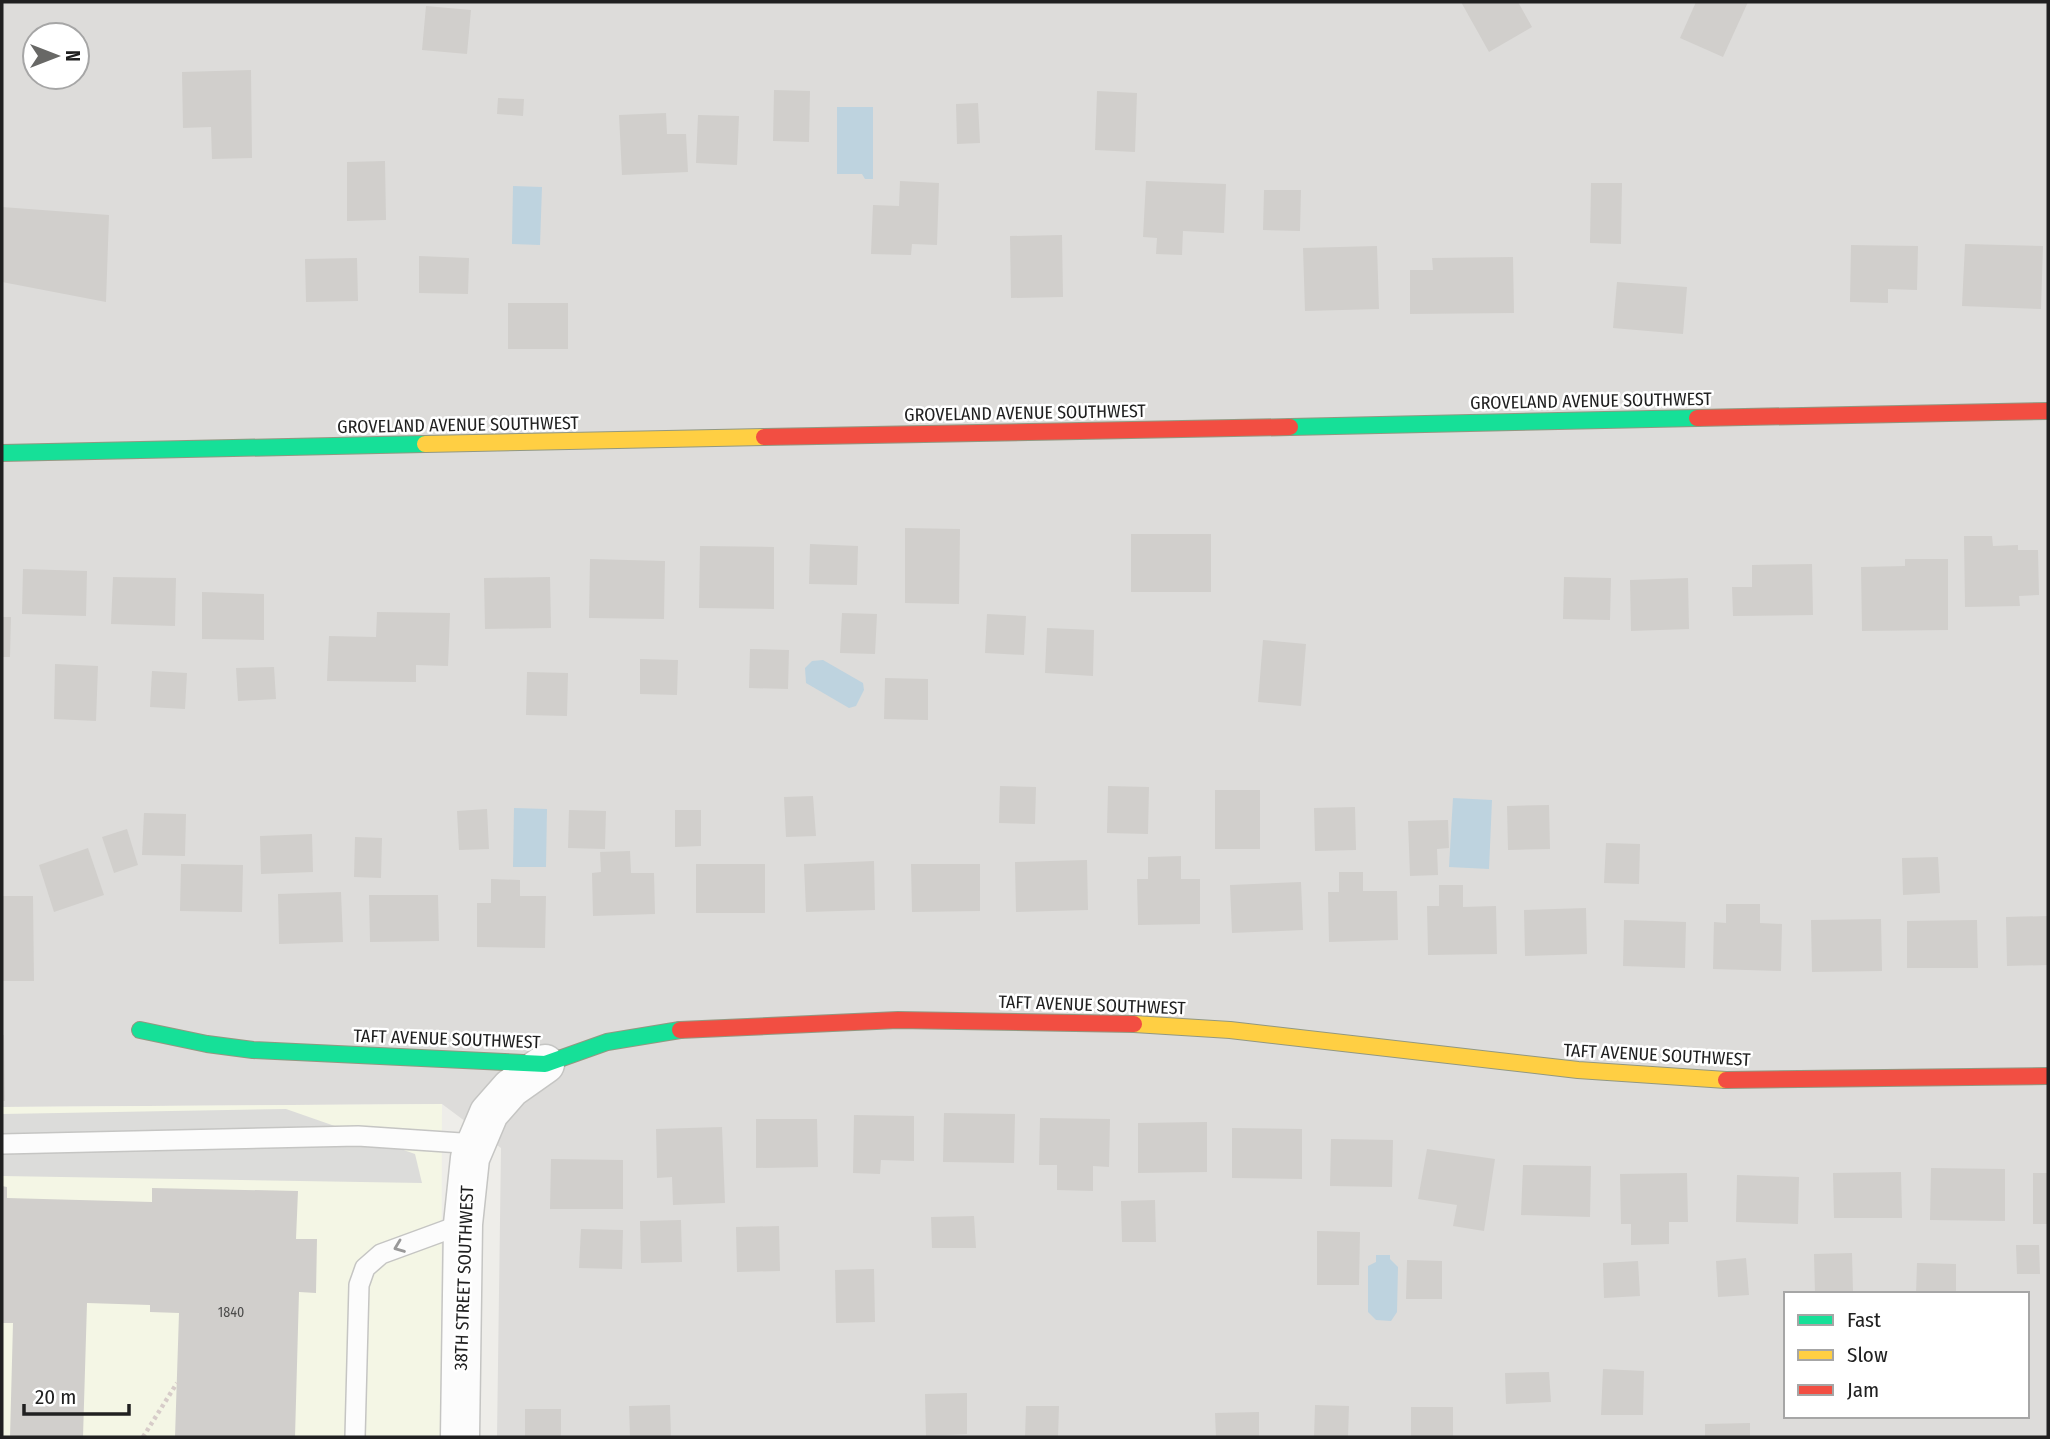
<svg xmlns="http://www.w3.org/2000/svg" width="2050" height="1439" viewBox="0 0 2050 1439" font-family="'Fira Sans Condensed',sans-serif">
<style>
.residential{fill:#dddcda;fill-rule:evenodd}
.education{fill:#f4f6e5}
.religious{fill:#dcdcda}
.water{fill:#bed3df}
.building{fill:#d1cfcc}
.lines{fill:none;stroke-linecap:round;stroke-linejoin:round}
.lane-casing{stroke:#c5c5c3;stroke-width:22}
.street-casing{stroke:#c5c5c3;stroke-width:41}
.fast-casing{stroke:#929881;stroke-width:18}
.slow-casing{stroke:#929881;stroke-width:18}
.jam-casing{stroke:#929881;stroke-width:18}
.path{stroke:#d7ccc9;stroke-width:4.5;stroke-dasharray:3.5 3.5;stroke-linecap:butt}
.lane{stroke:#fcfcfc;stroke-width:19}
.street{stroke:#fcfcfc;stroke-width:38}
.fast{stroke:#16e098;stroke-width:16}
.slow{stroke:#ffcf43;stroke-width:16}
.jam{stroke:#f24e42;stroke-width:16}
.oneway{stroke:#999}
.labels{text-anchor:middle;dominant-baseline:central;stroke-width:5;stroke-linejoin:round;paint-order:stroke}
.number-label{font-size:14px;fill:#4c4c4b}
.street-label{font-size:18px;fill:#202020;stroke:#fff}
</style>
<rect width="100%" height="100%" fill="#eeede9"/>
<path class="residential" d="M2,2h2046v1435h-1551l4,-289 -59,-44 -440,3zM35,35h42v42h-42zM1786,1294h241v122h-241z"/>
<polygon class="education" points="442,1104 441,1437 2,1437 2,1107"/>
<polygon class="religious" points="286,1109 415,1154 422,1183 2,1176 2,1114"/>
<g class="water">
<polygon points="837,107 873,107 873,179 865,179 862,174 837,174"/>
<polygon points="513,186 542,187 540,245 512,244"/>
<polygon points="823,660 863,683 864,690 856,706 849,708 806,683 805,668 812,661"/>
<polygon points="1453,798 1492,800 1489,869 1449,867"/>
<polygon points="514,808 547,809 546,867 513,867"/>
<polygon points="1376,1255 1390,1255 1390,1259 1398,1267 1397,1312 1391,1321 1376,1320 1368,1312 1368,1266 1376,1262"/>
</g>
<g class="building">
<polygon points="1461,2 1518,2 1532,27 1489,52"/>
<polygon points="1696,2 1748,2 1723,57 1680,38"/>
<polygon points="426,6 471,10 467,54 422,50"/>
<polygon points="251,70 252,158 212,159 211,127 183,128 182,72"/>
<polygon points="774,90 810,91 809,142 773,141"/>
<polygon points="1097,91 1137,93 1135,152 1095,150"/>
<polygon points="498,98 524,99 523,116 497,114"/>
<polygon points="978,103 980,143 957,144 956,104"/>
<polygon points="666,113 667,134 686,134 688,172 622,175 619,115"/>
<polygon points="698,115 739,116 737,165 696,163"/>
<polygon points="385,161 386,220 347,221 347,162"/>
<polygon points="900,181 939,183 937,245 912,244 911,255 871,254 873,205 899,206"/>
<polygon points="1146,181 1226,184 1224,233 1183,231 1182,255 1156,254 1157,238 1143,237"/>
<polygon points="1591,183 1622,183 1621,244 1590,243"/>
<polygon points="1264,190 1301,190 1300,231 1263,230"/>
<polygon points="2,207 109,215 106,302 2,282"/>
<polygon points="1062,235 1063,297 1011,298 1010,236"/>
<polygon points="1965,244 2043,246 2041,309 1962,306"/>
<polygon points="1851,245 1918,246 1917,290 1888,289 1888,303 1850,302"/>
<polygon points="1377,246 1379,309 1305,311 1303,248"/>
<polygon points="419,256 469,258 468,294 419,293"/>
<polygon points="1513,257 1514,313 1410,314 1410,270 1433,270 1432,258"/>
<polygon points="357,258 358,301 306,302 305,259"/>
<polygon points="1617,282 1687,287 1683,334 1613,328"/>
<rect x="508" y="303" width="60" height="46"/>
<polygon points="905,528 960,529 959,604 905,603"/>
<rect x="1131" y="534" width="80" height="58"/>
<polygon points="1964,536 1992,536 1993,546 2018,545 2018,550 2038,550 2039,595 2019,596 2020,606 1965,607"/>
<polygon points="810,544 858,546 857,585 809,584"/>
<polygon points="700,546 774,547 774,609 699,608"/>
<polygon points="590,559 665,561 664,619 589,618"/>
<polygon points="1905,559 1948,559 1948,630 1862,631 1861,567 1905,566"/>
<polygon points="1812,564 1813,615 1733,616 1732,587 1752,587 1752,565"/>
<polygon points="23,569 87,571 86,616 22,614"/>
<polygon points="113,577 176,578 175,626 111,624"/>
<polygon points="550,577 551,628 485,629 484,578"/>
<polygon points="1564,577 1611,578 1610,620 1563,619"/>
<polygon points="1688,578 1689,629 1631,631 1630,580"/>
<polygon points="202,592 264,594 264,640 202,639"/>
<polygon points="377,612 450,613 448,666 416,665 416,682 327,681 329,636 376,637"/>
<polygon points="842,613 877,614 875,654 840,653"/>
<polygon points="987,614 1026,616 1024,655 985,653"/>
<polygon points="2,617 11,617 10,657 2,657"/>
<polygon points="1047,628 1094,630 1093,676 1045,673"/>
<polygon points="1263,640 1306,644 1301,706 1258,702"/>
<polygon points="750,649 789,650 788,689 749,688"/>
<polygon points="640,659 678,660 677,695 640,694"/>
<polygon points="55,664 98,666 96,721 54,719"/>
<polygon points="274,667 276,699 238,701 236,668"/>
<polygon points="152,671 187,673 185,709 150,707"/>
<polygon points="527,672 568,673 567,716 526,715"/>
<polygon points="885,678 928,679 928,720 884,719"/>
<polygon points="1000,786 1036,787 1035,824 999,823"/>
<polygon points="1108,786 1149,787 1148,834 1107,833"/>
<rect x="1215" y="790" width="45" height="59"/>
<polygon points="813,796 816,836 786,837 784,797"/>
<polygon points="1549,805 1550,849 1508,850 1507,806"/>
<polygon points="1355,807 1356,850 1315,851 1314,808"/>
<polygon points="487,809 489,849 459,850 457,811"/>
<polygon points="569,810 606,811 605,849 568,848"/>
<polygon points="675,810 701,810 701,846 675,847"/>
<polygon points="144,813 186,814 185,856 142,855"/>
<polygon points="1448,820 1449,848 1437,849 1438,875 1410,876 1408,821"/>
<polygon points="127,829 138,865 114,873 102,837"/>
<polygon points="312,834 313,872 261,874 260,836"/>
<polygon points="355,837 382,838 381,878 354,877"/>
<polygon points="1606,843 1640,844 1639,884 1604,883"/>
<polygon points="88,848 104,895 54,912 39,865"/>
<polygon points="630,851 631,873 654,873 655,914 593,916 592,873 601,872 600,852"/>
<polygon points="1181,856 1181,879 1200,879 1200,924 1138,925 1137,879 1148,879 1148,857"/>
<polygon points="1938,857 1940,893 1903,895 1902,858"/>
<polygon points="1087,860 1088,910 1016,912 1015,862"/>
<polygon points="874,861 875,910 806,912 804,864"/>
<polygon points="181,864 243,865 242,912 180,911"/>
<rect x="696" y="864" width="69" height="49"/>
<polygon points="911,864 980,864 980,911 912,912"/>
<polygon points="1339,872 1363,872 1363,891 1397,891 1398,940 1329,942 1328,892 1339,892"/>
<polygon points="491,879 520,880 520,896 546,896 545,948 477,947 477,903 491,903"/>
<polygon points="1301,882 1303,930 1232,933 1230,885"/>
<polygon points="1439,885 1463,885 1463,907 1496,906 1497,954 1428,955 1427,906 1439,906"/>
<polygon points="341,892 343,942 279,944 278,894"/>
<polygon points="369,895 438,895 439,941 370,942"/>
<polygon points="2,896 33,896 34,981 2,981"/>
<polygon points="1726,904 1760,904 1760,923 1782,924 1781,971 1713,969 1714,922 1726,923"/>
<polygon points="1586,908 1587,954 1525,956 1524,910"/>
<polygon points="2048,916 2048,965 2007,966 2006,917"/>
<polygon points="1881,919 1882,971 1812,972 1811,920"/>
<polygon points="1624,920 1686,922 1685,968 1623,966"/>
<polygon points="1977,920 1978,968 1907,968 1907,921"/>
<polygon points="2,1035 4,1035 5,1101 2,1101"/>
<polygon points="944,1113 1015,1114 1014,1163 943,1162"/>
<polygon points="854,1115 914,1116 914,1161 881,1160 880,1174 853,1173"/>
<polygon points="1040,1118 1110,1119 1109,1167 1093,1166 1093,1191 1057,1190 1057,1165 1039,1165"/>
<polygon points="756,1119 817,1119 818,1167 756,1168"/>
<polygon points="1207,1122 1207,1172 1138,1173 1138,1123"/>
<polygon points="722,1127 725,1203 673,1205 672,1177 657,1178 656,1129"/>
<polygon points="1232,1128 1302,1129 1302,1179 1232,1178"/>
<polygon points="1331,1139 1393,1140 1392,1187 1330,1186"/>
<polygon points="1427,1149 1495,1159 1484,1231 1453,1226 1457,1205 1418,1199"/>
<polygon points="551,1159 623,1160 623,1209 550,1209"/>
<polygon points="1523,1165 1591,1166 1590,1217 1521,1215"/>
<polygon points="1931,1168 2005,1169 2005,1221 1930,1220"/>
<polygon points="1901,1172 1902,1218 1834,1218 1833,1173"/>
<polygon points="1687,1173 1688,1222 1669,1222 1669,1244 1631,1245 1631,1224 1621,1224 1620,1174"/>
<rect x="2033" y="1173" width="15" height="51"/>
<polygon points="1737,1175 1799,1177 1798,1224 1736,1222"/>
<polygon points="2,1186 7,1187 7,1198 152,1202 152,1188 298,1191 296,1239 317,1239 316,1293 299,1292 295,1437 175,1437 179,1313 150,1312 150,1305 87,1303 83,1437 10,1437 13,1323 2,1323"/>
<polygon points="1155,1200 1156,1242 1122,1242 1121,1201"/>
<polygon points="974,1216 976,1248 932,1248 931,1217"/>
<polygon points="681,1220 682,1262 641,1263 640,1221"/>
<polygon points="779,1226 780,1271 737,1272 736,1227"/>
<polygon points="581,1229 623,1230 622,1269 579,1268"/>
<polygon points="1317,1231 1360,1232 1359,1285 1317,1285"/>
<polygon points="2016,1245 2039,1245 2040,1274 2017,1274"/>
<polygon points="1852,1253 1853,1292 1815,1293 1814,1254"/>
<polygon points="1746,1258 1749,1295 1718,1297 1716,1261"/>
<polygon points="1407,1260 1442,1261 1442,1299 1406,1299"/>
<polygon points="1638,1261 1640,1296 1604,1298 1603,1263"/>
<polygon points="1917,1263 1956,1264 1956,1294 1916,1294"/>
<polygon points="874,1269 875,1322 836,1323 835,1270"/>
<polygon points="1603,1369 1644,1371 1643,1415 1601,1415"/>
<polygon points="1549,1372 1551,1402 1506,1404 1505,1373"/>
<polygon points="967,1393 967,1434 926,1436 925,1394"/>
<polygon points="670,1405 671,1437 630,1437 629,1406"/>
<polygon points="1315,1405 1349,1406 1348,1437 1314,1437"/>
<polygon points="1026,1406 1059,1406 1058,1437 1025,1437"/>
<rect x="1411" y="1407" width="42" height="30"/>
<rect x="525" y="1409" width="36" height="28"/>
<polygon points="1259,1412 1259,1437 1216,1437 1215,1413"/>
<polygon points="1750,1423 1750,1437 1705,1437 1705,1424"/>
</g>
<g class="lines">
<g class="lane-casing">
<g id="lane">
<polyline points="2,1144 358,1136 476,1144"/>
<polyline points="355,1437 359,1285 365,1268 381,1254 463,1224"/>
</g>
</g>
<g class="street-casing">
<polyline id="street" points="460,1437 463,1224 470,1158 489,1113 511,1088 545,1064"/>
</g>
<g class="fast-casing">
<g id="fast">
<polyline points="1290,427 1697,418"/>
<polyline points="2,453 425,444"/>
<polyline points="140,1030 207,1044 253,1050 545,1064 607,1042 680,1030"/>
</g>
</g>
<g class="slow-casing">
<g id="slow">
<polyline points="425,444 764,437"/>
<polyline points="1134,1024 1230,1030 1578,1070 1726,1080"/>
</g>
</g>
<g class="jam-casing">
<g id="jam">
<polyline points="1697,418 2048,411"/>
<polyline points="764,437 1290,427"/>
<polyline points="680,1030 898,1020 1134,1024"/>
<polyline points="1726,1080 2048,1076"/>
</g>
</g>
<polyline class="path" points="143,1437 177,1383"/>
<use href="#lane" class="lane"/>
<use href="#street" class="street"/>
<use href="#fast" class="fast"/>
<use href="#slow" class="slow"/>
<use href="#jam" class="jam"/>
</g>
<defs><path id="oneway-chevron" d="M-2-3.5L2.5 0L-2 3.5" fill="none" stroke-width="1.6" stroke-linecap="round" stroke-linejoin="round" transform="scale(1.75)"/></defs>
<use class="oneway" href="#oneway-chevron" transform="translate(399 1247) rotate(159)"/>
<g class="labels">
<g class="number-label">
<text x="231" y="1312">1840</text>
</g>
<g class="street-label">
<text transform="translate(1591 401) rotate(-1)">GROVELAND AVENUE SOUTHWEST</text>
<text transform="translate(1025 413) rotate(-1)">GROVELAND AVENUE SOUTHWEST</text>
<text transform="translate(458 425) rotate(-1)">GROVELAND AVENUE SOUTHWEST</text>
<text transform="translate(1092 1005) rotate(2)">TAFT AVENUE SOUTHWEST</text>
<text transform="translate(447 1039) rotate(2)">TAFT AVENUE SOUTHWEST</text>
<text transform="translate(1657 1055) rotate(3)">TAFT AVENUE SOUTHWEST</text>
<text transform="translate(464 1278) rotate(-88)">38TH STREET SOUTHWEST</text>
</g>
</g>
<rect width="2050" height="1439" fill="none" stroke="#202020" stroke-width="7"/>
<rect x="1784" y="1292" width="245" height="126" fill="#ffffff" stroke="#a6a6a6" stroke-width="2"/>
<rect x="1798" y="1315" width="35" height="10" fill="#16e098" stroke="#a6a6a6" stroke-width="2"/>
<text x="1847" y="1327" font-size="21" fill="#202020">Fast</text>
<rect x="1798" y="1350" width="35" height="10" fill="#ffcf43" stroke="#a6a6a6" stroke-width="2"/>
<text x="1847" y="1362" font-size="21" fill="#202020">Slow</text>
<rect x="1798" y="1385" width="35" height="10" fill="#f24e42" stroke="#a6a6a6" stroke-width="2"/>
<text x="1847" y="1397" font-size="21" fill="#202020">Jam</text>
<g transform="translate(56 56) rotate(90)"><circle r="33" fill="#ffffff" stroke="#a6a6a6" stroke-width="2"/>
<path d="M0-5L12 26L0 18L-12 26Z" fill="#686866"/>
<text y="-10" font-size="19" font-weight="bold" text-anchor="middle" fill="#202020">N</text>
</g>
<path d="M24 1404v10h105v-10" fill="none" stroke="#202020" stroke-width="3.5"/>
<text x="35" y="1404" font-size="21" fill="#202020" stroke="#ffffff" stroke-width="5" paint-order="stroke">20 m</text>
</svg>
